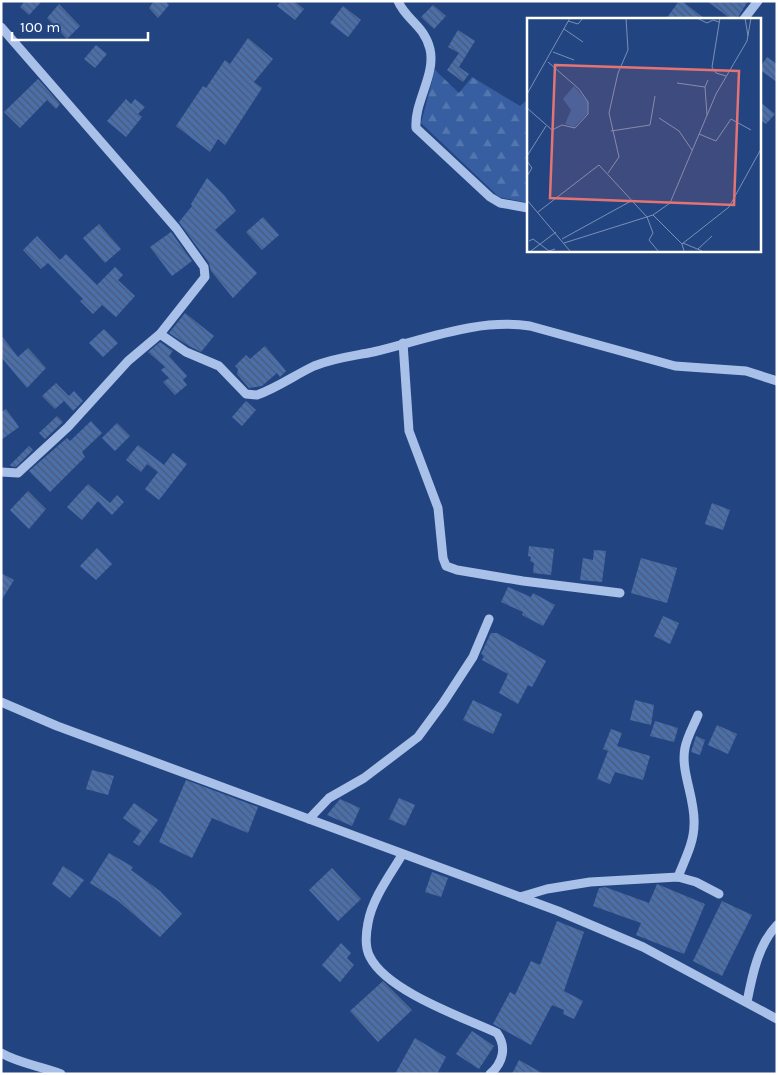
<svg xmlns="http://www.w3.org/2000/svg" width="778" height="1075" viewBox="0 0 778 1075" font-family="Karla,sans-serif">
<style>
.forest{fill:url(#forest-firs)}
.building{fill:url(#building-back-hatch)}
.lines{fill:none;stroke-linecap:round;stroke-linejoin:round}
.minor{stroke:#a9c1e8;stroke-width:9}
.inset-road{fill:none;stroke:#7a8fb4;stroke-width:1}
.view{fill:#e47373;fill-opacity:0.15;stroke:#e47373;stroke-width:2.5}
.inset-edge{fill:none;stroke:#fff;stroke-width:2.5}
</style>
<defs>
<pattern id="forest-firs" width="22" height="20" patternUnits="userSpaceOnUse" patternTransform="scale(1.25)"><rect width="22" height="20" fill="#365ea0"/><path d="M5 1l3.5 6h-7zM16 11l3.5 6h-7z" fill="#5476ae"/></pattern>
<pattern id="building-back-hatch" width="6" height="6" patternUnits="userSpaceOnUse" patternTransform="scale(1.25)"><rect width="6" height="6" fill="#4b6fab"/><path d="M-1 5l2 2M0 0l6 6M5-1l2 2" fill="none" stroke="#4c5a72"/></pattern>
</defs>
<rect width="100%" height="100%" fill="#224582"/>
<polygon class="forest" points="435,70 459,93 472,77 520,106 528,99 528,203 499,197 421,123"/>
<g class="building">
<polygon points="25,1 42,1 29,15 20,7"/>
<polygon points="154,1 165,1 169,5 158,18 149,8"/>
<polygon points="281,1 294,1 304,9 295,20 277,6"/>
<polygon points="679,1 682,1 705,19 666,19"/>
<polygon points="707,1 748,1 737,19 731,19"/>
<polygon points="59,4 80,26 67,39 47,18"/>
<polygon points="433,5 446,16 434,29 421,17"/>
<polygon points="343,6 361,20 348,37 330,23"/>
<polygon points="458,30 475,41 459,67 469,74 463,82 447,70 459,53 448,47"/>
<polygon points="248,38 273,59 254,82 262,88 225,145 218,139 210,152 176,126 203,86 206,88 225,60 230,64"/>
<polygon points="96,45 107,54 95,68 84,59"/>
<polygon points="767,57 777,64 777,82 759,69"/>
<polygon points="38,79 60,104 56,109 47,100 20,128 4,112"/>
<polygon points="126,99 131,104 135,99 145,107 138,114 142,117 126,137 107,121"/>
<polygon points="759,101 775,114 766,124 759,119"/>
<polygon points="207,178 224,195 236,211 215,230 257,273 233,298 211,271 209,263 179,222 192,206 191,204"/>
<polygon points="263,217 279,235 262,250 246,232"/>
<polygon points="99,224 121,249 105,263 83,238"/>
<polygon points="171,232 192,261 172,276 150,247"/>
<polygon points="37,236 60,260 66,254 97,285 115,267 123,275 118,280 135,296 116,317 102,305 93,314 80,301 83,299 48,263 41,269 23,250"/>
<polygon points="185,313 214,336 201,352 189,346 169,333"/>
<polygon points="104,329 118,343 103,357 89,343"/>
<polygon points="1,335 18,357 28,348 46,368 27,388 1,357"/>
<polygon points="160,342 173,351 169,356 187,376 183,380 187,385 175,395 163,382 169,378 161,370 165,367 148,352"/>
<polygon points="265,346 286,371 280,377 277,373 262,386 249,388 237,374 238,369 235,366 246,355 250,359"/>
<polygon points="56,383 69,396 74,391 83,401 73,411 64,401 55,409 42,396"/>
<polygon points="246,401 256,410 242,426 232,417"/>
<polygon points="6,409 19,427 1,440 1,412"/>
<polygon points="57,416 63,422 45,439 39,433"/>
<polygon points="91,421 102,433 82,452 85,457 50,492 29,471 67,438 70,441"/>
<polygon points="117,423 130,436 115,451 102,438"/>
<polygon points="138,445 164,465 173,453 187,464 159,500 145,489 158,472 147,464 141,472 126,460"/>
<polygon points="29,446 33,450 16,467 11,466 10,465"/>
<polygon points="88,484 110,503 117,495 124,502 112,515 98,501 82,520 67,507"/>
<polygon points="28,491 46,509 29,529 10,510"/>
<polygon points="712,503 730,510 723,530 705,524"/>
<polygon points="529,546 554,549 551,575 533,573 534,563 530,561 531,557 528,556"/>
<polygon points="97,548 112,564 96,580 80,566"/>
<polygon points="594,550 606,551 602,582 580,580 583,558 593,560"/>
<polygon points="641,558 677,568 667,603 631,593"/>
<polygon points="1,573 14,580 1,601"/>
<polygon points="508,587 531,597 533,593 555,605 543,626 522,615 523,612 501,602"/>
<polygon points="663,616 679,623 670,644 654,636"/>
<polygon points="491,633 497,633 546,661 532,687 528,685 518,704 499,693 508,674 482,660 484,656 481,654"/>
<polygon points="473,700 502,714 493,734 463,720"/>
<polygon points="635,700 654,705 651,725 630,720"/>
<polygon points="655,721 678,728 674,742 650,736"/>
<polygon points="717,725 737,734 728,754 708,745"/>
<polygon points="611,729 622,733 617,746 650,756 643,780 615,772 610,784 597,779 608,751 603,749"/>
<polygon points="696,736 705,740 700,755 691,752"/>
<polygon points="92,770 114,776 108,795 86,789"/>
<polygon points="186,780 258,807 248,833 212,818 192,858 159,842"/>
<polygon points="399,798 415,805 405,826 389,819"/>
<polygon points="340,799 360,808 352,826 327,815"/>
<polygon points="134,803 158,820 139,846 133,842 141,831 123,818"/>
<polygon points="109,853 133,867 131,870 160,891 182,914 160,937 118,901 90,883"/>
<polygon points="63,866 84,880 70,898 52,884"/>
<polygon points="332,868 361,899 338,921 309,890"/>
<polygon points="432,872 448,878 441,897 425,892"/>
<polygon points="657,884 705,904 684,954 636,935 641,923 593,906 599,888 605,887 649,903"/>
<polygon points="722,901 752,915 722,976 693,961"/>
<polygon points="557,921 584,932 564,991 583,1001 574,1019 563,1014 564,1010 552,1005 531,1045 493,1024 510,992 515,995 531,961 540,965"/>
<polygon points="341,943 351,953 347,958 354,965 340,982 322,965"/>
<polygon points="383,981 412,1010 378,1042 350,1011"/>
<polygon points="472,1031 494,1046 479,1069 456,1054"/>
<polygon points="415,1038 446,1057 437,1074 395,1074"/>
<polygon points="519,1060 544,1074 512,1074"/>
</g>
<g class="lines">
<g class="minor">
<path d="M398,1c8,19 26,24 32,48 6,26 -16,53 -14,79l74,69 10,6 28,5"/>
<polyline points="744,19 758,1"/>
<polyline points="1,27 176,228 204,267 205,277 160,334 128,361 68,427 18,473 1,472"/>
<path d="M160,334l26,18 33,14 27,28 11,1c20,-7 38,-20 57,-29 20,-8 39,-10 59,-14 51,-12 105,-34 157,-26l145,40 71,5 31,10"/>
<polyline points="403,343 409,431 438,508 443,558 446,566 457,570 523,581 620,593"/>
<polyline points="1,702 57,726 558,911 643,947 777,1019"/>
<polyline points="309,819 329,798 364,778 418,737 443,703 473,657 489,619"/>
<path d="M402,855c-12,20 -30,44 -34,68 -2,10 -3,25 2,34 17,34 92,60 127,76 10,14 6,30 -7,41"/>
<path d="M678,877c6,-16 16,-34 16,-52 2,-25 -14,-54 -9,-77 2,-11 9,-23 13,-33"/>
<polyline points="520,897 547,889 590,882 678,877 696,882 719,894"/>
<path d="M747,1002c5,-26 11,-57 30,-77"/>
<path d="M1,1053c19,11 40,13 60,21"/>
</g>
</g>
<g transform="translate(527 18)">
<rect width="234" height="234" fill="#224582"/>
<path d="M47,68l14,16 -1,12 -13,13 -9,-3 6,-14 -8,-11z" fill="#365ea0"/>
<path class="inset-road" d="M170,0l10,5 6,-3 6,2M193,0l-8,49 4,6 10,3M218,0l3,18M41,3l10,3 5,-6M37,11l19,13M26,34l21,8M150,65l28,4M0,76l43,-76M0,90l25,22 10,-5 13,3 13,-14v-12l-9,-13 -31,-27M180,97l-2,-28 3,-7M132,100l20,13 13,19M84,113l39,-6 5,-29M172,116l17,7 15,-22 20,11M0,138l19,-30M0,143l5,7 -5,8M81,155l11,-16 -10,-44 9,-40 10,-23 -2,-32M0,182l43,51M11,194l61,-47 48,52 6,16 -4,7 9,11M126,197l29,29 2,7M35,221l69,-38M2,223l4,-2 16,12 6,-2M37,225l89,-28 17,-12 46,-109 31,-53 4,-23M156,225l19,8M155,226l47,-37 32,-58M171,231l14,-13M4,233l25,-19"/>
<path class="view" d="M28,47l184,6 -5,134 -184,-7z"/>
<rect width="234" height="234" class="inset-edge"/>
</g>
<rect width="778" height="1075" fill="none" stroke="#ffffff" stroke-width="5"/>
<path d="M12 32v8h136v-8" fill="none" stroke="#ffffff" stroke-width="2.5"/>
<text x="20" y="32" font-size="15" fill="#ffffff" stroke="#224582" stroke-width="4" paint-order="stroke">100 m</text>
</svg>
